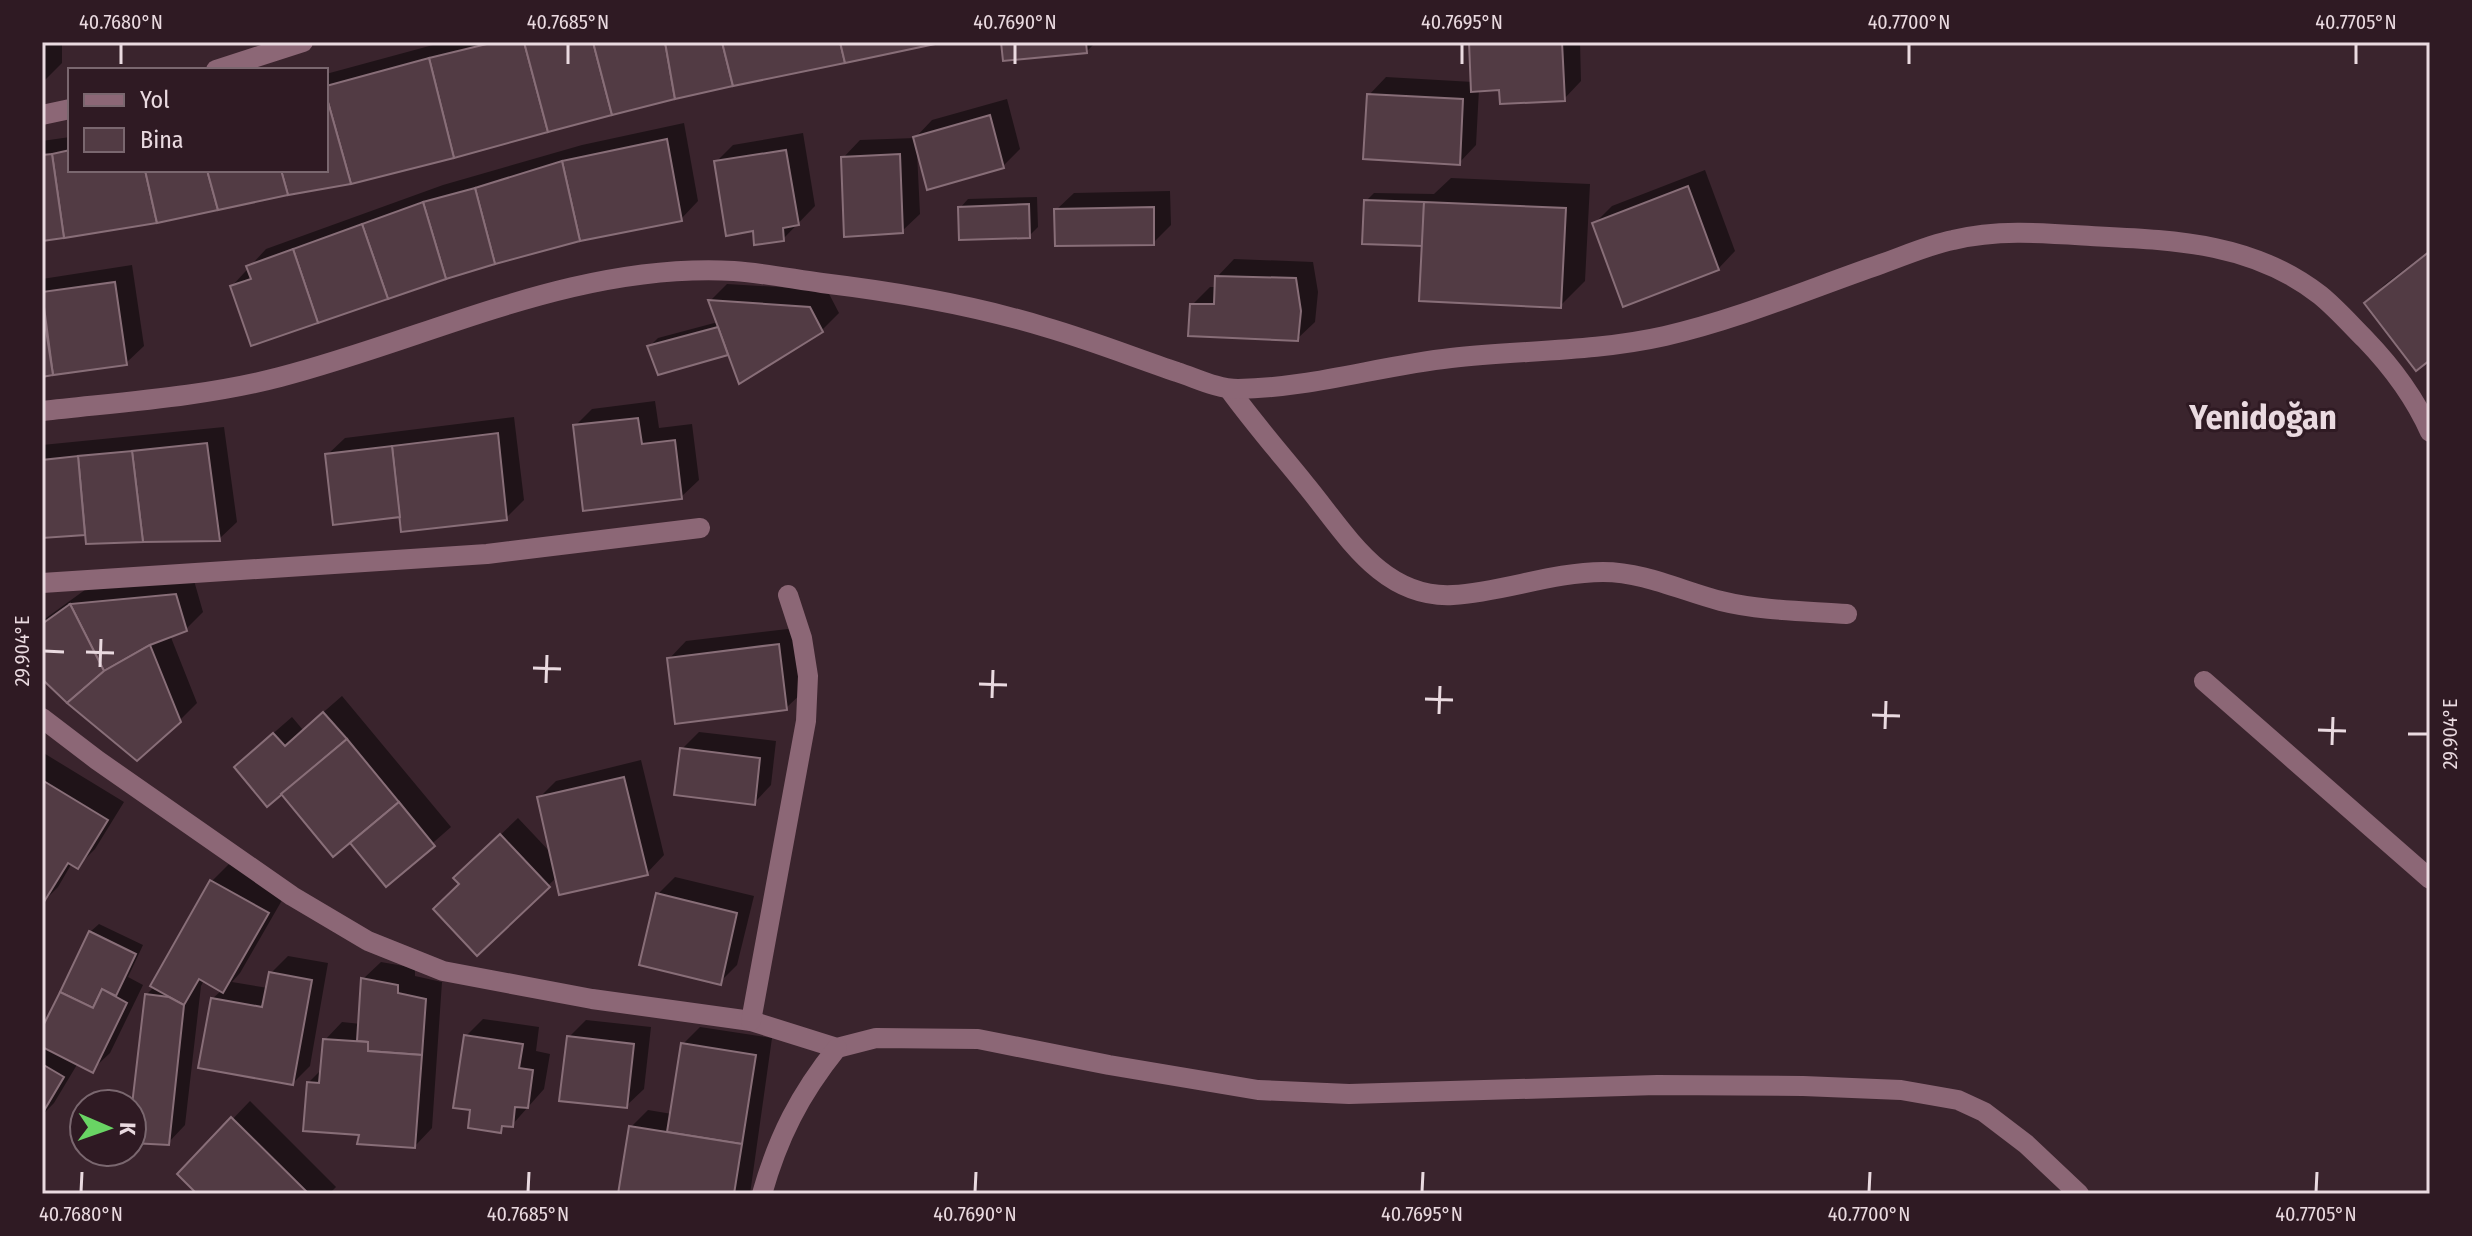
<svg xmlns="http://www.w3.org/2000/svg" width="2472" height="1236" viewBox="0 0 2472 1236" font-family="'Fira Sans Condensed',sans-serif">
<style>
.shadow{fill:#0007}
.building{fill:#523b44;stroke:#886e78;stroke-width:2}
.lines{fill:none;stroke-linecap:round;stroke-linejoin:round}
.minor{stroke:#8c6776;stroke-width:20}
.ticks{fill:none;stroke:#eadae0;stroke-width:3}
.labels{text-anchor:middle;dominant-baseline:central;stroke-width:6;stroke-linejoin:round;paint-order:stroke}
.district-label{font-size:34px;font-weight:bold;fill:#eadae0;stroke:#2f1a23}
.neatline{fill:none;stroke:#eadae0;stroke-width:3}
.ticks-label{font-size:20px;text-anchor:middle;fill:#eadae0}
</style>
<rect width="100%" height="100%" fill="#3a242d"/>
<g class="shadow">
<polygon points="42,42 62,42 62,63 42,83"/>
<polygon points="444,42 934,42 42,238 42,141 70,137 70,170 326,170 326,74"/>
<polygon points="1004,42 1096,42 1087,51"/>
<polygon points="1471,42 1580,42 1581,81 1564,99 1501,88 1479,89 1476,145 1459,163 1369,95 1386,77 1473,82"/>
<polygon points="1007,99 1020,149 1003,166 917,152 920,214 902,231 843,158 860,140 915,138 932,120"/>
<polygon points="684,123 698,201 681,219 232,286 266,249 443,185 582,145"/>
<polygon points="803,133 815,206 783,239 755,229 716,162 733,145"/>
<polygon points="1705,170 1735,251 1718,269 1594,224 1612,206"/>
<polygon points="1451,178 1590,184 1585,281 1560,306 1424,244 1366,201 1374,193 1434,194"/>
<polygon points="1170,191 1171,225 1153,243 1056,210 1074,193"/>
<polygon points="1037,197 1038,227 1029,236 960,208 968,199"/>
<polygon points="2430,250 2430,358 2367,303 2384,285"/>
<polygon points="1234,259 1313,262 1318,292 1315,322 1297,339 1192,305 1210,287 1216,287 1217,277"/>
<polygon points="132,265 144,346 126,363 42,375 42,279"/>
<polygon points="727,284 827,290 839,313 822,330 659,373 650,346 658,338 718,322 710,301"/>
<polygon points="655,401 659,428 692,424 699,480 681,497 575,426 592,409"/>
<polygon points="514,417 524,500 506,518 402,515 327,455 345,438"/>
<polygon points="224,427 237,522 219,539 86,533 42,536 42,445"/>
<polygon points="193,577 203,612 186,629 170,635 197,703 179,721 42,677 42,621 89,587"/>
<polygon points="796,628 804,691 786,708 669,659 686,641"/>
<polygon points="342,696 451,827 386,884 350,840 281,791 254,750 292,717 303,730"/>
<polygon points="699,732 776,741 771,785 754,803 682,749"/>
<polygon points="42,752 124,802 95,849 78,866 72,863 58,887 42,903"/>
<polygon points="641,760 664,855 647,873 557,877 477,953 461,883 473,861 518,818 552,854 539,798 556,781"/>
<polygon points="229,864 285,895 240,973 232,982 268,988 271,973 288,956 328,963 310,1066 293,1083 212,999 222,990 204,980 201,986 185,1125 168,1143 132,1141 146,995 155,986 153,985 212,881"/>
<polygon points="675,877 754,896 737,965 720,982 658,894"/>
<polygon points="99,924 143,945 128,977 143,985 110,1053 92,1070 78,1063 54,1103 42,1115 42,1033 90,932"/>
<polygon points="381,962 415,968 415,976 442,982 432,1128 415,1146 361,1133 309,1082 322,1069 325,1040 342,1022 361,1024 363,979"/>
<polygon points="483,1019 539,1027 536,1051 550,1054 544,1089 512,1125 507,1124 500,1131 473,1109 466,1036"/>
<polygon points="586,1020 651,1027 644,1089 626,1106 569,1037"/>
<polygon points="700,1027 772,1038 750,1194 620,1194 631,1127 648,1110 672,1114 683,1044"/>
<polygon points="250,1101 336,1187 329,1194 200,1194 180,1174"/>
</g>
<g class="building">
<polygon points="495,42 524,42 548,132 454,158 429,58"/>
<polygon points="524,42 593,42 612,115 548,132"/>
<polygon points="593,42 665,42 675,99 612,115"/>
<polygon points="665,42 722,42 733,86 675,99"/>
<polygon points="722,42 840,42 845,63 733,86"/>
<polygon points="840,42 934,42 935,44 845,63"/>
<polygon points="1001,42 1086,42 1087,53 1003,61"/>
<polygon points="1469,42 1562,42 1565,101 1500,104 1499,90 1471,92"/>
<polygon points="429,58 454,158 351,184 326,95 326,86"/>
<polygon points="1367,94 1463,99 1460,165 1363,159"/>
<polygon points="326,95 351,184 288,195 281,170 326,170"/>
<polygon points="990,115 1004,168 927,190 913,137"/>
<polygon points="667,139 682,221 580,241 562,161"/>
<polygon points="70,150 70,170 145,170 157,223 64,238 52,154"/>
<polygon points="786,150 799,225 783,228 784,241 754,245 753,231 726,236 714,161"/>
<polygon points="52,154 64,238 42,241 42,155"/>
<polygon points="900,154 903,233 844,237 841,157"/>
<polygon points="562,161 580,241 495,264 475,188"/>
<polygon points="145,170 207,170 218,210 157,223"/>
<polygon points="207,170 281,170 288,195 218,210"/>
<polygon points="1688,186 1719,270 1623,307 1592,223"/>
<polygon points="475,188 495,264 446,279 423,202"/>
<polygon points="1364,200 1424,202 1423,246 1362,244"/>
<polygon points="423,202 446,279 388,299 362,224"/>
<polygon points="1424,202 1566,208 1561,308 1419,301"/>
<polygon points="1029,204 1030,238 959,240 958,207"/>
<polygon points="1154,207 1154,245 1055,246 1054,209"/>
<polygon points="362,224 388,299 318,323 293,249"/>
<polygon points="293,249 318,323 251,346 230,286 251,279 246,266"/>
<polygon points="2430,251 2430,360 2416,371 2364,303"/>
<polygon points="1215,276 1296,278 1301,311 1298,341 1188,336 1190,304 1214,304"/>
<polygon points="115,282 127,365 53,375 42,292"/>
<polygon points="708,300 810,307 823,332 739,384"/>
<polygon points="42,304 53,375 42,377"/>
<polygon points="718,327 728,355 658,375 647,346"/>
<polygon points="638,418 642,444 675,440 682,499 583,511 573,425"/>
<polygon points="498,433 507,520 401,532 392,446"/>
<polygon points="207,443 220,541 143,542 132,451"/>
<polygon points="392,446 400,517 333,525 325,454"/>
<polygon points="132,451 143,542 86,544 78,456"/>
<polygon points="78,456 85,535 42,538 42,460"/>
<polygon points="176,594 187,631 150,645 104,671 70,604"/>
<polygon points="70,604 104,671 67,703 42,679 42,624"/>
<polygon points="779,644 787,710 675,724 667,658"/>
<polygon points="150,645 181,722 137,761 67,703 104,671"/>
<polygon points="323,712 347,739 267,807 234,767 273,733 285,746"/>
<polygon points="347,739 399,802 333,857 281,794"/>
<polygon points="680,748 760,758 755,805 674,795"/>
<polygon points="624,777 648,875 559,895 537,797"/>
<polygon points="42,780 108,820 78,869 68,863 42,905"/>
<polygon points="399,802 435,846 386,887 350,843"/>
<polygon points="500,834 550,887 477,956 433,909 459,884 453,878"/>
<polygon points="210,880 269,913 223,993 199,979 184,1005 150,986"/>
<polygon points="656,893 737,913 721,985 639,965"/>
<polygon points="89,931 136,954 116,996 102,989 93,1008 60,992"/>
<polygon points="269,972 312,980 293,1085 198,1068 211,998 262,1007"/>
<polygon points="361,978 398,985 398,993 426,999 422,1055 368,1051 368,1042 357,1041"/>
<polygon points="102,989 127,1003 93,1073 42,1047 42,1028 60,992 93,1008"/>
<polygon points="145,994 169,997 184,1005 169,1145 132,1143 132,1105"/>
<polygon points="464,1035 523,1044 519,1068 533,1070 528,1108 515,1107 513,1127 502,1126 501,1133 468,1128 470,1110 453,1108"/>
<polygon points="567,1036 634,1044 627,1108 559,1101"/>
<polygon points="323,1039 368,1042 368,1051 422,1055 415,1148 357,1144 359,1135 303,1131 307,1082 319,1083"/>
<polygon points="681,1043 756,1055 742,1144 667,1132"/>
<polygon points="42,1064 64,1077 42,1114"/>
<polygon points="231,1117 309,1194 197,1194 177,1174"/>
<polygon points="629,1126 742,1144 734,1194 618,1194"/>
</g>
<g class="lines">
<g class="minor">
<polyline points="216,70 303,42"/>
<polyline points="42,115 70,109"/>
<path d="M1229,389c24,33 50,63 76,95 40,48 76,115 148,111 50,-3 100,-23 150,-23 41,0 79,19 118,29 40,10 85,10 126,13"/>
<path d="M42,411c79,-9 161,-14 238,-34 151,-39 294,-115 454,-106 29,2 59,8 88,12 75,9 151,22 223,44 45,13 88,30 132,45 19,6 40,17 61,17 72,-1 141,-23 213,-31 71,-8 143,-6 214,-22 74,-17 144,-47 216,-72 23,-8 47,-19 72,-24 45,-11 92,-7 138,-4 82,4 161,6 229,59 16,13 30,29 45,44 27,28 49,57 65,93"/>
<polyline points="42,583 487,554 700,528"/>
<polyline points="2204,681 2430,879"/>
<polyline points="42,718 97,760 292,896 368,941 443,971 592,999 751,1021 837,1048 876,1038 978,1039 1109,1065 1258,1090 1349,1094 1657,1085 1803,1086 1901,1090 1958,1100 1984,1112 2026,1144 2079,1194"/>
<polyline points="751,1021 806,721 808,676 802,638 788,595"/>
<path d="M762,1194c16,-57 38,-100 75,-146"/>
</g>
</g>
<path class="ticks" d="M121,64v-20M568,64v-20M1015,64v-20M1462,64v-20M1909,64v-20M2356,64v-20M44,651l20,1M86,652l28,1M100,667l1,-28M533,668l28,1M546,683l1,-28M979,684l28,1M992,698l1,-28M1425,699l28,1M1439,714l1,-28M1872,715l28,1M1885,729l1,-28M2318,730l28,1M2408,734h20M2332,745l1,-28M81,1192l1,-20M528,1192l1,-20M975,1192l1,-20M1422,1192l1,-20M1869,1192l1,-20M2316,1192l1,-20"/>
<g class="labels">
<g class="district-label">
<text x="2263" y="417">Yenidoğan</text>
</g>
</g>
<rect width="2472" height="1236" fill="none" stroke="#2f1a23" stroke-width="88"/>
<rect x="68" y="68" width="260" height="104" fill="#2f1a23" stroke="#7a676f" stroke-width="2"/>
<rect x="84" y="94" width="40" height="12" fill="#8c6776" stroke="#7a676f" stroke-width="2"/>
<text x="140" y="108" font-size="24" fill="#eadae0">Yol</text>
<rect x="84" y="128" width="40" height="24" fill="#523b44" stroke="#7a676f" stroke-width="2"/>
<text x="140" y="148" font-size="24" fill="#eadae0">Bina</text>
<g transform="translate(108 1128) rotate(92)"><circle r="38" fill="#2f1a23" stroke="#7a676f" stroke-width="2"/>
<path d="M0-6L14 30L0 20L-14 30Z" fill="#69d464"/>
<text y="-12" font-size="22" font-weight="bold" text-anchor="middle" fill="#eadae0">K</text>
</g>
<rect x="44" y="44" width="2384" height="1148" class="neatline"/>
<g class="ticks-label">
<text x="121" y="29">40.7680°N</text>
<text x="568" y="29">40.7685°N</text>
<text x="1015" y="29">40.7690°N</text>
<text x="1462" y="29">40.7695°N</text>
<text x="1909" y="29">40.7700°N</text>
<text x="2356" y="29">40.7705°N</text>
<text transform="translate(22 651) rotate(-90)" y="7">29.904°E</text>
<text transform="translate(2450 734) rotate(-90)" y="7">29.904°E</text>
<text x="81" y="1221">40.7680°N</text>
<text x="528" y="1221">40.7685°N</text>
<text x="975" y="1221">40.7690°N</text>
<text x="1422" y="1221">40.7695°N</text>
<text x="1869" y="1221">40.7700°N</text>
<text x="2316" y="1221">40.7705°N</text>
</g>
</svg>
